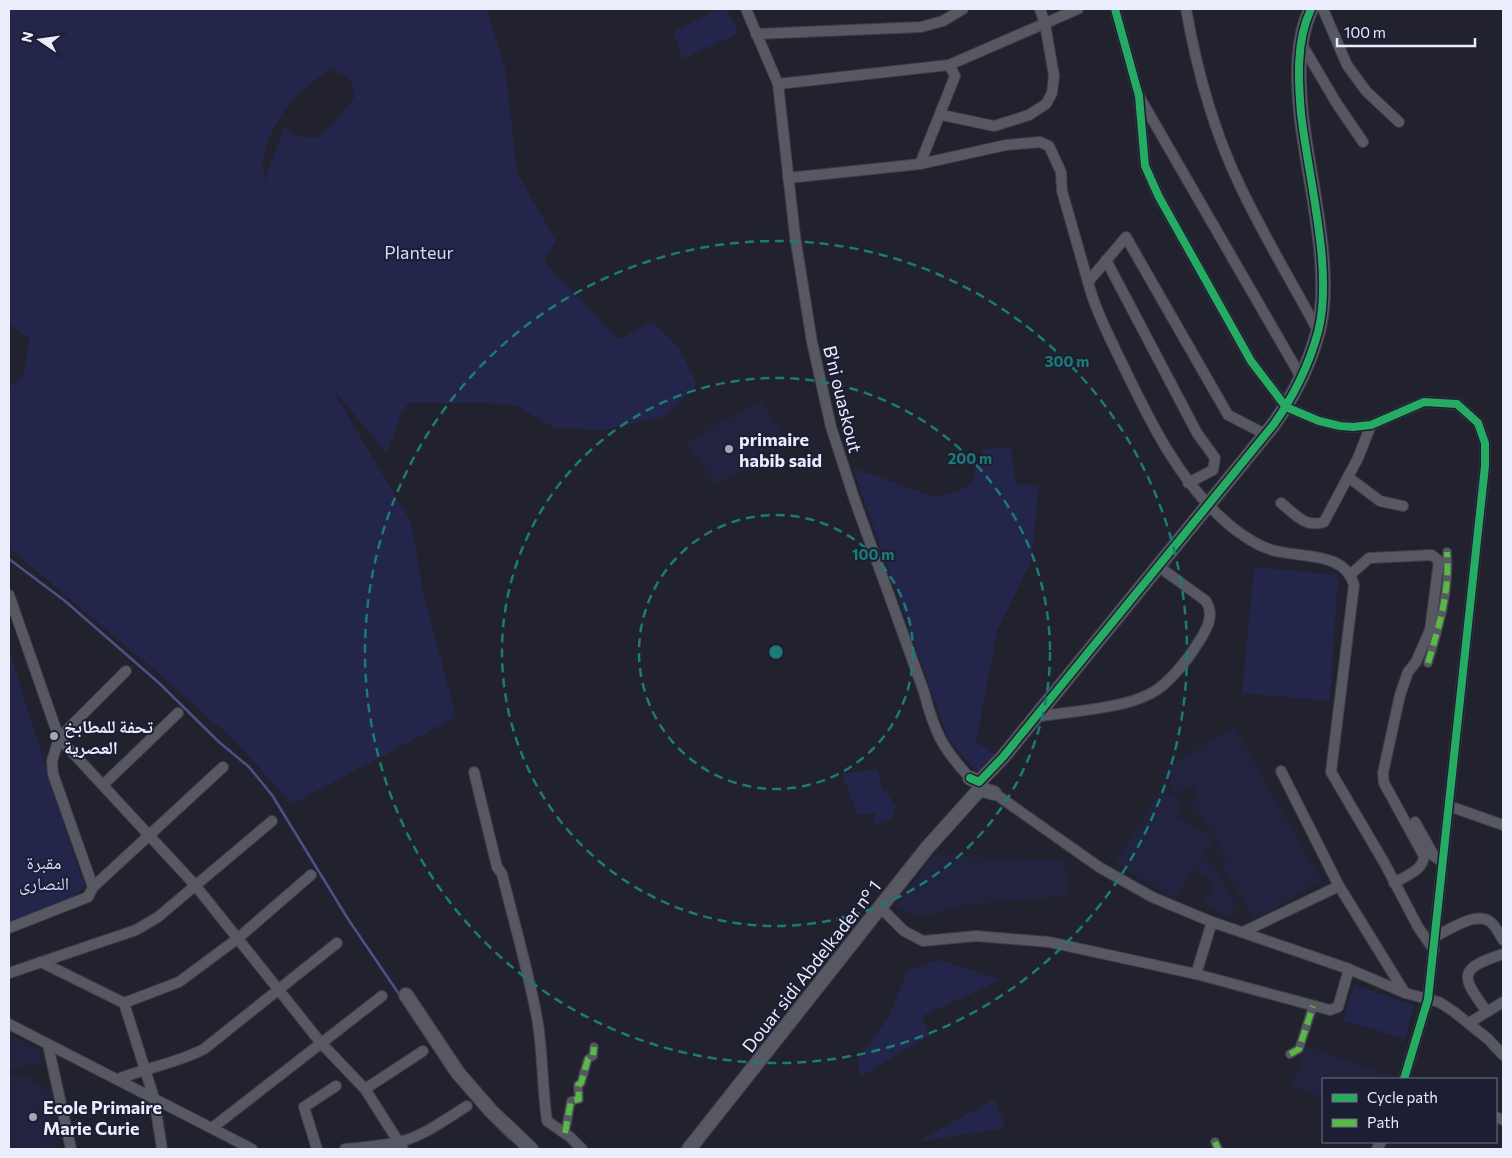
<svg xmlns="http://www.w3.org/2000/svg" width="1512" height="1158" viewBox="0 0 1512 1158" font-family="Commissioner,'Noto Naskh Arabic',sans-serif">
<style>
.built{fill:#22233e}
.green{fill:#24254a;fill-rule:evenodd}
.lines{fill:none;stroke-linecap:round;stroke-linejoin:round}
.stream{stroke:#4e5088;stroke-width:2.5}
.pedestrian-casing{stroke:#3d3e48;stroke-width:10}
.minor-casing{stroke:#3d3e48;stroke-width:12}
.tertiary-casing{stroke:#3d3e48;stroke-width:16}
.pedestrian{stroke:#585862;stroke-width:8}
.minor{stroke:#585862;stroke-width:10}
.tertiary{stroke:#585862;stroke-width:14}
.quiet{stroke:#58b947;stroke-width:6;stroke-dasharray:12 6;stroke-linecap:butt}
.cycleway-casing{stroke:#1c1e34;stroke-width:11}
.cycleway{stroke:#26ab63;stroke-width:8}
.ring{fill:none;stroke:#1a7c75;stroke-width:2.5;stroke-dasharray:9 6}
.poi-dot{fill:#a5a6b5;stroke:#1c1e34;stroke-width:2}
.labels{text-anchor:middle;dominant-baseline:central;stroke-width:4;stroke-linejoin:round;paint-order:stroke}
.park-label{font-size:18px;fill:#d6daff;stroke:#1c1e34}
.street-label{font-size:18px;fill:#ebedfd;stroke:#1c1e34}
.poi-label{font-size:18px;font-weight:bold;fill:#ebedfd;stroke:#1c1e34;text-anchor:start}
.centre{fill:#1a7c75;stroke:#1c1e34;stroke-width:2.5}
.ring-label{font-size:15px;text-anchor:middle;font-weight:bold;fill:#1a7c75;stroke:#1c1e34;stroke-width:4;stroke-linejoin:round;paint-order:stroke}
</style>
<rect width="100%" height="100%" fill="#22222e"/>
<g class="built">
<polygon points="761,400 781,431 750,466 716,485 686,442"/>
<polygon points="1235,727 1321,880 1255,920 1220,863 1226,859 1214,838 1203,857 1213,863 1236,904 1229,917 1203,904 1212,888 1210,879 1193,869 1175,899 1115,864 1162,788 1184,801 1176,816 1214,837 1191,801 1198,795 1192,785 1176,794 1162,770"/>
<polygon points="933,855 1065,861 1067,896 966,905 925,916 906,913 895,906"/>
<polygon points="9,1034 40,1050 41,1063 9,1068"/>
<polygon points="1306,1046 1393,1076 1392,1079 1323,1079 1323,1098 1291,1086"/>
<polygon points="9,1075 27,1076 54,1096 60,1139 53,1149 9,1149"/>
</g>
<g class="green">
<path d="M9,9h477l19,59 12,104 39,69 -12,21 75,78 33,-19 26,25 19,38 -32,32 -58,14 -52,-2 -38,-22 -31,-3h-78l-7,12 -14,38 -56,-66 80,135 12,69 33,126 -164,87 -54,-60 -70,-63 -159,-133v-161l13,-9 8,-39 -21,-15zM329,68l20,9 6,19 -17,23 -21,19 -21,-2 -11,-10 -19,50 1,7c-12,-24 5,-55 19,-75 10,-15 30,-28 43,-40z"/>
<polygon points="719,9 727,9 739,33 683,59 673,32"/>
<polygon points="1011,448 1016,485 1039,484 1031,562 997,631 976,742 995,754 977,772 948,739 853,468 934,497 956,492 971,484 983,449"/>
<polygon points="1254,567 1338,575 1330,701 1242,693"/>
<path d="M9,651l75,234c-10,21 -54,29 -75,36z"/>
<polygon points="877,769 882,788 896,806 892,818 874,825 875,813 857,814 842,774"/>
<polygon points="940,960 1001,980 922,1016 930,1035 860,1077 858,1060 889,1016 908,970"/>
<polygon points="1354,985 1414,1005 1405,1039 1343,1020"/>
<polygon points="995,1099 1005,1128 922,1141 922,1139"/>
</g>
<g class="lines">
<g class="stream">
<polyline points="9,559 65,601 159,683 219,742 249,767 272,795 348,919 401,997"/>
<polyline points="491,1120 510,1139"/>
</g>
<g class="pedestrian-casing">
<g id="pedestrian">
<path d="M1428,663c11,-37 22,-71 19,-111"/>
<polyline points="1290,1054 1299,1049 1313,1006"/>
<polyline points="565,1133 571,1101 579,1099 578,1085 581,1083 588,1059 593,1056 594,1047"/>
<polyline points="1215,1142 1218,1149"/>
</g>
</g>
<g class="minor-casing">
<g id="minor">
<path d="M746,9l32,75 17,152 17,106 19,85 23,71 70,194c10,39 18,56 46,86"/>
<polyline points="1115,9 1139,96 1145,166 1159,197 1251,361 1286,407 1319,421 1340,426 1353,427 1371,425 1424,402 1457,404 1478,423 1485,443 1485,466 1428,999 1404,1079"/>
<path d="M1186,9c11,62 28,124 56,181 23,48 51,94 76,141"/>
<polyline points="1323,9 1347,65 1366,91 1399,122"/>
<polyline points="756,34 921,27 943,21 963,9"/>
<polyline points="1301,43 1337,104 1363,142"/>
<polyline points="778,84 949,65 1078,9"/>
<polyline points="1140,98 1301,377"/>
<polyline points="942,115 994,126 1029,115 1046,104 1052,93 1054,76 1045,24 1040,9"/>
<polyline points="920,164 1006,145 1040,142 1049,146 1061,172 1062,191 1088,282"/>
<polyline points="788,178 920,164 955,76 949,65"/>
<polyline points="1106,260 1197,433 1215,458 1213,470 1188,483"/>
<path d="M1265,434l-37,-19 -102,-178 -38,45c7,27 20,52 32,77 29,61 60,126 113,169 13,10 28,20 43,23 28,7 69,1 78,34l-23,187 54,92 33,63 16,23"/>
<polyline points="1348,477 1380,501 1403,506"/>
<path d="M1281,503c15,12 24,25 43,19l34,-64 13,-33"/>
<path d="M1351,574l18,-16 63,-3 7,6 -9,69 -14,32 -8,10 -8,23 -17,78 1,10 40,73c-1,15 -19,20 -30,27"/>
<polyline points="9,595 59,738 195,885 321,1043 365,1089 403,1149"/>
<path d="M1035,717c35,-6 95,-8 123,-28 15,-11 31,-31 40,-46 9,-14 17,-27 8,-42l-48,-35"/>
<polyline points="1281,771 1339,886 1405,993"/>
<path d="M474,772l23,95 5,7c12,48 26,96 35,144 6,34 5,69 10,103l23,16 12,12"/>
<polyline points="104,784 178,713"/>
<polyline points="994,793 1099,867 1152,897 1212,922 1349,969 1405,993 1439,1002 1453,1011 1488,1039 1503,1055"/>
<polyline points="1449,806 1503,825"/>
<polyline points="1415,822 1434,856 1442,862"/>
<polyline points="93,887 53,774 52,761 59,738 126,671"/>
<polyline points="881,908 904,931 923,941 976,936 1049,942 1196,974 1330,1010 1338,1007 1349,969"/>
<polyline points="9,928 88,897 93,887 105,876 223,767"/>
<polyline points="1243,932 1339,886"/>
<path d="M1436,936c13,-6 38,-24 53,-15 6,3 10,13 14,19"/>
<polyline points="41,962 124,1003 179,982 237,939 311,875"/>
<polyline points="9,973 136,930 158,917 272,821"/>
<polyline points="1196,974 1212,922"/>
<polyline points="124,1003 154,1098 162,1149"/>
<path d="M1487,1012c-27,-37 -29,-43 16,-58"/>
<polyline points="1469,1023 1503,1002"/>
<polyline points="9,1024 252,1149"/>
<polyline points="48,1045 71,1149"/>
<path d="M118,1079c28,-11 59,-16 86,-30l133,-106"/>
<polyline points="365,1089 423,1051"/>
<polyline points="1496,1117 1503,1120"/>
<polyline points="212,1128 382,996"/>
<polyline points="317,1149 304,1107 336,1086"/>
<path d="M345,1149c18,-2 36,-3 54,-7 25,-6 47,-23 68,-36"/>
<polyline points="1377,1149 1381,1142"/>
</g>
</g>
<g class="tertiary-casing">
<g id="tertiary">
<path d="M970,778l9,4 24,-25 271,-333c19,-27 35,-59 44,-92 16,-61 -10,-154 -17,-219 -3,-34 -5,-72 10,-104"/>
<polyline points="406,995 458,1073 491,1111 531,1149"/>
<polyline points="689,1149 927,848 980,789 994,793"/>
</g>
</g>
<use href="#pedestrian" class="pedestrian"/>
<use href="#minor" class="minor"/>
<use href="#tertiary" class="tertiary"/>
<g class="quiet">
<path d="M1428,663c11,-37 22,-71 19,-111"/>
<polyline points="1290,1054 1299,1049 1313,1006"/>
<polyline points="565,1133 571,1101 579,1099 578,1085 581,1083 588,1059 593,1056 594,1047"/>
<polyline points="1215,1142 1218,1149"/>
</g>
<g class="cycleway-casing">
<g id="cycleway">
<polyline points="1115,9 1139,96 1145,166 1159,197 1251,361 1286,407 1319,421 1340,426 1353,427 1371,425 1424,402 1457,404 1478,423 1485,443 1485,466 1428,999 1404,1079"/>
<path d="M970,778l9,4 24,-25 271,-333c19,-27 35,-59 44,-92 16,-61 -10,-154 -17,-219 -3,-34 -5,-72 10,-104"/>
</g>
</g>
<use href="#cycleway" class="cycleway"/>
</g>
<g class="ring">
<circle cx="776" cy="652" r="137"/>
<circle cx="776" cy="652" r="274"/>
<circle cx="776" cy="652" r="411"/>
</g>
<g class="poi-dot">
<circle cx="729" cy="449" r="5"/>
<circle cx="54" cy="736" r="5"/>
<circle cx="33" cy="1117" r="5"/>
</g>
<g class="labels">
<g class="park-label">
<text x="419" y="252">Planteur</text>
<text x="44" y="862">مقبرة<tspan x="44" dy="21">النصارى</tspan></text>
</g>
<g class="street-label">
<text transform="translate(843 399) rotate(76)">B'ni ouaskout</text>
<text transform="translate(811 966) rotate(-52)">Douar sidi Abdelkader n° 1</text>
</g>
<g class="poi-label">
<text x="739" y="439">primaire<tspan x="739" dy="21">habib said</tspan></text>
<text x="64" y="726">تحفة للمطابخ<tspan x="64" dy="21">العصرية</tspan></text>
<text x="43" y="1107">Ecole Primaire<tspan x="43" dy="21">Marie Curie</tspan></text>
</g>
</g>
<circle cx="776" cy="652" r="8" class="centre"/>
<g class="ring-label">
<text x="1067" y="367">300 m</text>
<text x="970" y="464">200 m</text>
<text x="873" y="560">100 m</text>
</g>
<rect width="1512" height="1158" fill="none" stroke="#ebedfd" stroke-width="20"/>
<rect x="1322" y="1078" width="175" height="65" fill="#1c1e34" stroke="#6f7184"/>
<rect x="1332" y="1094" width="25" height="8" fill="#26ab63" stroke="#6f7184"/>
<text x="1367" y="1103" font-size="15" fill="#ebedfd">Cycle path</text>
<rect x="1332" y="1119" width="25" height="8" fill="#58b947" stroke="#6f7184"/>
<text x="1367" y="1128" font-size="15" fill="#ebedfd">Path</text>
<g transform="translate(40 40) rotate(283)" stroke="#1c1e34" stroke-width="4" paint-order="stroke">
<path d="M0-4L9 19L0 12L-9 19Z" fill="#ebedfd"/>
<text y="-8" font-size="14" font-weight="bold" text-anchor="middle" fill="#ebedfd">N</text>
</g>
<path d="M1337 38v8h138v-8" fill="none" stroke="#ebedfd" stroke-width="2.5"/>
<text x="1344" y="38" font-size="15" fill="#ebedfd" stroke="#1c1e34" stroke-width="4" paint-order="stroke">100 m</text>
</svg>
